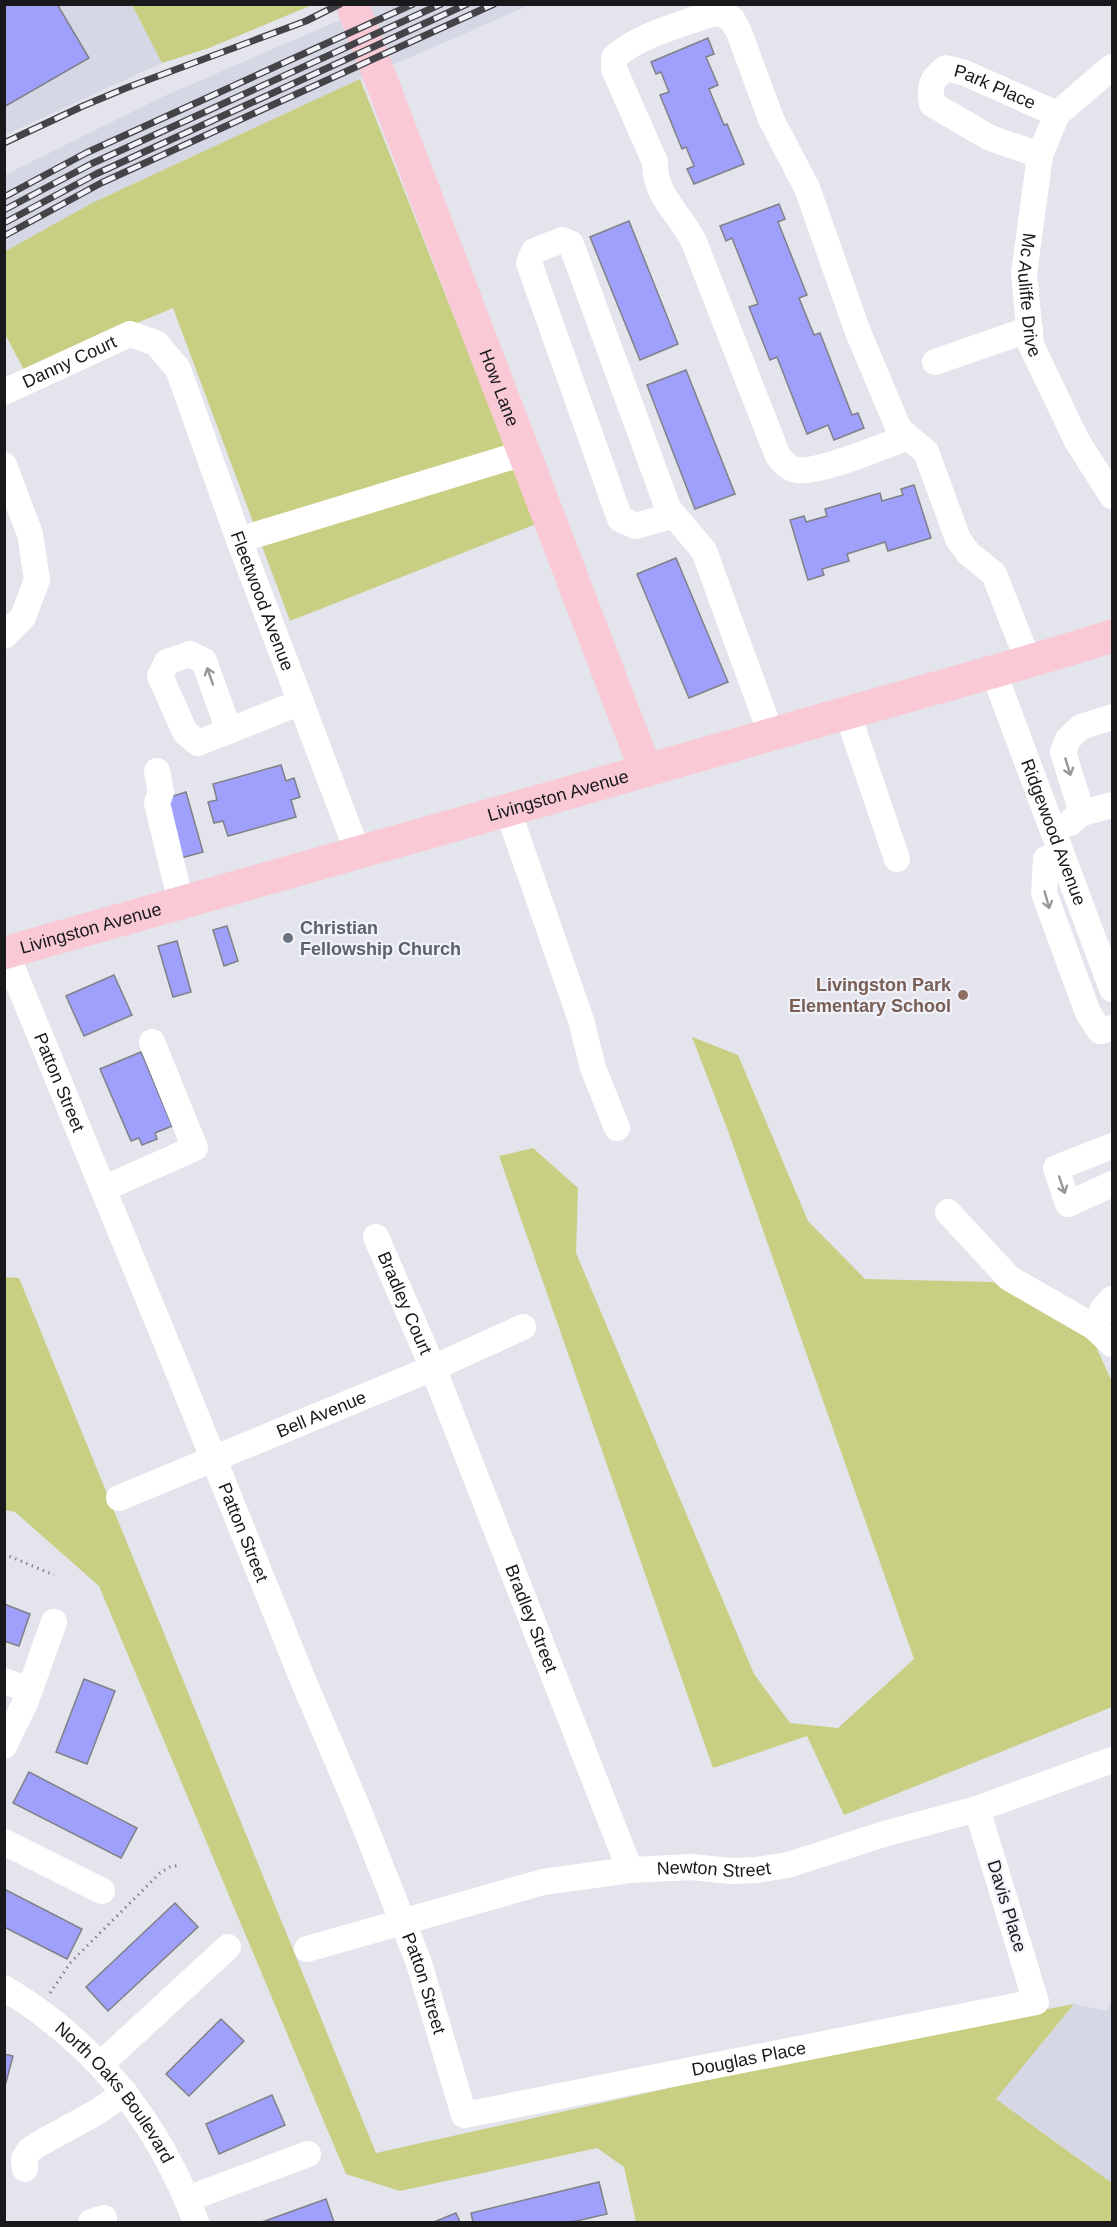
<svg xmlns="http://www.w3.org/2000/svg" width="1117" height="2227" viewBox="0 0 1117 2227" font-family="Arial,sans-serif">
<style>
.built{fill:#d6d7e5}
.green{fill:#c8cf83}
.building{fill:#9fa0fb;stroke:#808087;stroke-width:1.5}
.lines{fill:none;stroke-linecap:round;stroke-linejoin:round}
.path{stroke:#84858a;stroke-width:3;stroke-dasharray:1.5 4.5;stroke-linecap:butt}
.minor{stroke:#fff;stroke-width:26}
.major{stroke:#f9cad5;stroke-width:33}
.rail-casing{stroke:#444448;stroke-width:7}
.rail{stroke:#f1f1f9;stroke-width:4.5;stroke-dasharray:14;stroke-linecap:butt}
.oneway{stroke:#989899}
.worship-dot{fill:#6b7280;stroke:#f1f1f9;stroke-width:2}
.education-dot{fill:#8d6e63;stroke:#f1f1f9;stroke-width:2}
.labels{text-anchor:middle;dominant-baseline:central;stroke-width:4.5;stroke-linejoin:round;paint-order:stroke}
.street-label{font-size:18px;fill:#19191c;stroke:#f1f1f9}
.worship-label{font-size:18px;font-weight:bold;fill:#5b616d;stroke:#f1f1f9;text-anchor:start}
.education-label{font-size:18px;font-weight:bold;fill:#785e54;stroke:#f1f1f9;text-anchor:end}
</style>
<rect width="100%" height="100%" fill="#e3e4ec"/>
<g class="built">
<polygon points="4,5 132,5 162,63 5,135"/>
<polygon points="375,5 530,5 360,79 92,203 5,252 5,175 162,97"/>
<polygon points="1112,2000 1112,2183 996,2099 1074,2004 1107,2011"/>
</g>
<g class="green">
<polygon points="132,5 312,5 209,48 162,63"/>
<polygon points="360,79 536,524 290,621 173,308 24,370 5,334 4,252 92,203"/>
<polygon points="692,1037 738,1055 808,1221 865,1279 993,1282 1094,1342 1112,1382 1112,1707 844,1815 807,1736 713,1768 499,1156 533,1148 578,1188 576,1253 754,1674 790,1723 838,1728 914,1659 727,1128"/>
<polygon points="4,1277 19,1278 376,2153 886,2040 1074,2004 996,2099 1112,2183 1112,2222 636,2222 624,2167 597,2148 400,2191 346,2174 99,1586 15,1512 5,1510"/>
</g>
<g class="building">
<polygon points="4,4 57,4 89,58 4,107"/>
<polygon points="708,38 714,54 706,57 718,85 709,89 724,125 727,124 744,164 694,184 687,169 694,166 686,147 682,149 660,95 669,92 661,72 656,74 651,62"/>
<polygon points="779,204 785,219 778,222 807,295 799,298 814,335 820,333 852,415 858,413 864,428 834,440 828,425 807,434 777,357 770,360 749,307 758,304 732,238 726,241 720,226"/>
<polygon points="629,221 678,344 640,360 590,237"/>
<polygon points="686,370 735,494 695,509 647,385"/>
<polygon points="914,485 931,538 888,551 885,542 847,554 849,561 822,569 824,575 808,580 790,520 804,516 806,522 827,516 825,509 880,493 882,501 903,495 901,489"/>
<polygon points="676,558 728,682 689,698 637,574"/>
<polygon points="281,765 286,781 294,778 300,797 291,800 296,817 228,836 223,821 214,823 208,802 217,800 213,784"/>
<polygon points="186,792 203,852 181,858 164,799"/>
<polygon points="227,926 238,961 224,966 213,930"/>
<polygon points="177,941 191,992 173,997 158,946"/>
<polygon points="114,975 132,1015 84,1036 66,996"/>
<polygon points="141,1052 172,1126 155,1133 157,1139 142,1145 139,1138 131,1141 100,1069"/>
<polygon points="4,1604 30,1614 19,1646 4,1641"/>
<polygon points="84,1679 115,1691 87,1764 56,1752"/>
<polygon points="29,1772 137,1828 121,1858 13,1803"/>
<polygon points="4,1889 82,1929 67,1959 4,1927"/>
<polygon points="175,1903 198,1927 108,2011 86,1987"/>
<polygon points="221,2019 244,2041 189,2096 166,2074"/>
<polygon points="4,2054 13,2056 4,2090"/>
<polygon points="272,2095 285,2125 219,2154 206,2124"/>
<polygon points="599,2182 607,2214 572,2222 473,2222 471,2213"/>
<polygon points="326,2199 334,2222 262,2222"/>
<polygon points="456,2213 460,2222 434,2222"/>
</g>
<g class="lines">
<g class="path">
<polyline points="4,1554 54,1575"/>
<polyline points="50,1993 71,1962 160,1873 170,1867 181,1865"/>
</g>
<g class="minor">
<path id="s1" d="M1112,67l-55,47 -17,41 -16,119 7,71 46,96 35,55"/>
<path id="s2" d="M1040,155l-50,-17 -58,-34c-3,-19 -1,-24 14,-36l19,5 92,41"/>
<polyline points="935,362 1030,329"/>
<path id="s3" d="M4,392l126,-58 26,9 22,26 61,171 119,313"/>
<path d="M906,438c-23,8 -88,36 -109,32 -8,-1 -14,-7 -19,-14l-84,-214c-14,-29 -40,-46 -39,-80l-41,-93v-11c20,-21 75,-37 104,-46l14,7 7,13 32,87 36,69 51,144 40,95c8,10 18,16 28,25l32,87 10,14 26,21 35,89"/>
<polyline points="4,465 30,534 37,580 23,617 4,636"/>
<polyline points="674,515 636,526 620,519 529,263 534,251 562,240 571,244 668,508 704,551 771,734"/>
<polyline points="239,540 524,453"/>
<path id="s4" d="M994,673l118,316"/>
<polyline points="847,712 897,859"/>
<polyline points="229,731 204,661 190,654 167,662 160,676 185,732 198,743 301,702"/>
<polyline points="157,771 161,792 157,803 181,903"/>
<polyline points="508,811 581,1020 593,1068 617,1128"/>
<polyline points="1082,813 1063,752 1068,739 1081,727 1112,717"/>
<polyline points="1070,823 1079,814 1112,805"/>
<polyline points="1061,853 1046,859 1044,893 1088,1013 1100,1031 1112,1028"/>
<path id="s5" d="M6,953l172,418 125,309 55,129 61,154 45,152 572,-113 -59,-193"/>
<polyline points="1112,1146 1056,1168 1068,1204 1112,1184"/>
<polyline points="103,1189 195,1148 152,1042"/>
<polyline points="948,1212 1009,1278 1094,1327 1112,1344"/>
<path id="s6" d="M376,1237l57,131 197,502"/>
<polyline points="1094,1327 1103,1309 1112,1299"/>
<path id="s7" d="M119,1498l314,-130 90,-41"/>
<polyline points="4,1681 30,1690"/>
<polyline points="4,1746 25,1703 54,1622"/>
<polyline points="4,1842 102,1891"/>
<path id="s8" d="M307,1949l236,-67 87,-12 62,-3 39,4 25,-1 32,-5 96,-31 93,-25 135,-49"/>
<path id="s9" d="M4,1988c93,56 154,134 192,234"/>
<polyline points="101,2064 228,1947"/>
<polyline points="25,2169 24,2159 29,2151 37,2145 97,2112 125,2093"/>
<polyline points="187,2199 308,2154"/>
<polyline points="91,2222 104,2218"/>
</g>
<g class="major">
<path id="s10" d="M352,4l294,767"/>
<path id="s11" d="M4,953c257,-73 513,-145 769,-219 113,-33 227,-62 339,-98"/>
</g>
<g class="rail-casing">
<g id="rail">
<polyline points="4,143 83,106 126,88 306,21 340,4"/>
<polyline points="4,197 86,153 413,4"/>
<polyline points="4,210 91,164 441,4"/>
<polyline points="4,223 96,174 467,4"/>
<polyline points="4,236 101,183 494,4"/>
</g>
</g>
<use href="#rail" class="rail"/>
</g>
<defs><path id="oneway-shaft" d="M-6 0H5M1.5-3L5.5 0L1.5 3" fill="none" stroke-width="1.6" stroke-linecap="round" stroke-linejoin="round" transform="scale(1.5)"/></defs>
<g class="oneway">
<use href="#oneway-shaft" transform="translate(210 676) rotate(-109)"/>
<use href="#oneway-shaft" transform="translate(1068 767) rotate(73)"/>
<use href="#oneway-shaft" transform="translate(1047 900) rotate(74)"/>
<use href="#oneway-shaft" transform="translate(1062 1185) rotate(71)"/>
</g>
<circle class="worship-dot" cx="288" cy="938" r="6"/>
<circle class="education-dot" cx="963" cy="995" r="6"/>
<g class="labels">
<g class="street-label">
<text stroke="none"><textPath href="#s2" startOffset="214">Park Place</textPath></text>
<text stroke="none"><textPath href="#s1" startOffset="258">Mc Auliffe Drive</textPath></text>
<text stroke="none"><textPath href="#s3" startOffset="72">Danny Court</textPath></text>
<text stroke="none"><textPath href="#s10" startOffset="411">How Lane</textPath></text>
<text stroke="none"><textPath href="#s3" startOffset="447">Fleetwood Avenue</textPath></text>
<text stroke="none"><textPath href="#s11" startOffset="576">Livingston Avenue</textPath></text>
<text stroke="none"><textPath href="#s4" startOffset="170">Ridgewood Avenue</textPath></text>
<text stroke="none"><textPath href="#s11" startOffset="90">Livingston Avenue</textPath></text>
<text stroke="none"><textPath href="#s5" startOffset="140">Patton Street</textPath></text>
<text stroke="none"><textPath href="#s6" startOffset="72">Bradley Court</textPath></text>
<text stroke="none"><textPath href="#s7" startOffset="219">Bell Avenue</textPath></text>
<text stroke="none"><textPath href="#s5" startOffset="626">Patton Street</textPath></text>
<text stroke="none"><textPath href="#s6" startOffset="412">Bradley Street</textPath></text>
<text stroke="none"><textPath href="#s8" startOffset="417">Newton Street</textPath></text>
<text transform="translate(1007 1906) rotate(73)">Davis Place</text>
<text stroke="none"><textPath href="#s5" startOffset="1112">Patton Street</textPath></text>
<text stroke="none"><textPath href="#s5" startOffset="1540">Douglas Place</textPath></text>
<text stroke="none"><textPath href="#s9" startOffset="154">North Oaks Boulevard</textPath></text>
</g>
<g class="worship-label">
<text x="300" y="928">Christian<tspan x="300" dy="21">Fellowship Church</tspan></text>
</g>
<g class="education-label">
<text x="951" y="985">Livingston Park<tspan x="951" dy="21">Elementary School</tspan></text>
</g>
</g>
<rect width="1117" height="2227" fill="none" stroke="#19191c" stroke-width="12"/>
</svg>
